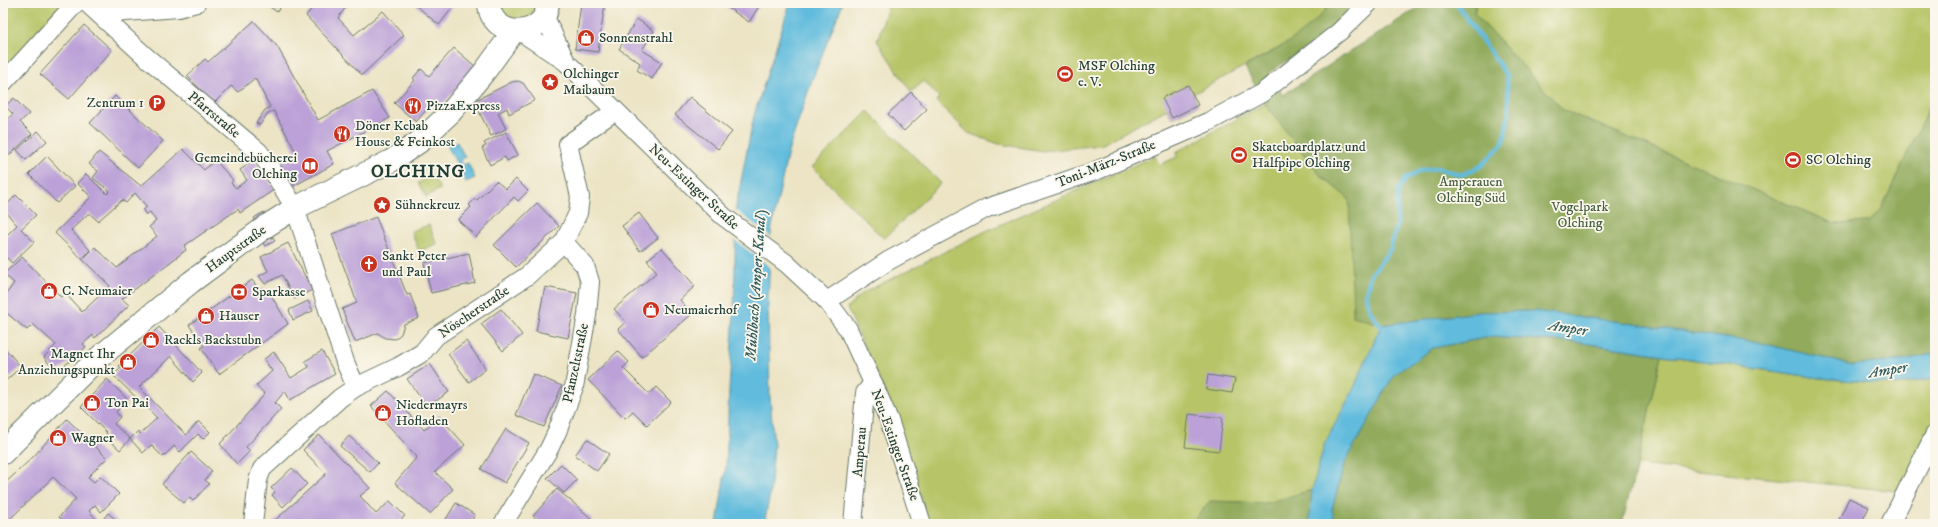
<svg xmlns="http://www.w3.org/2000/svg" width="1938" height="527" viewBox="0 0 1938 527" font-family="'IM FELL DW Pica',serif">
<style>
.green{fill:#b7c568;stroke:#6b814e}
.forest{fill:#91aa5c;stroke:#587448}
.water{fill:#60bbdd;stroke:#407c88}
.pier{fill:#ece4c5}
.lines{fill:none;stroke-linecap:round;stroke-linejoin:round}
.stream{stroke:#60bbdd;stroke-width:4.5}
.building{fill:#bba1d8;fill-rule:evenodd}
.minor-casing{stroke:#677767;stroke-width:20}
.tertiary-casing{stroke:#677767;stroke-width:24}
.minor{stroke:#fff;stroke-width:18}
.tertiary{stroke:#fff;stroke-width:22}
.labels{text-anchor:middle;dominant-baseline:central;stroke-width:3.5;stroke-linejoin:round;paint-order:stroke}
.poi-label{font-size:14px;fill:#1f3d34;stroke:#fbf7ec;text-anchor:start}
.street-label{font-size:14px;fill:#1f3d34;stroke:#fbf7ec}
.park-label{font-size:14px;fill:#455f41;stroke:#fbf7ec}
.water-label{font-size:15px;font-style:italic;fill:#2f5c5e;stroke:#fbf7ec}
.district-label{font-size:18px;font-weight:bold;letter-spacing:1px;fill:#1f3d34;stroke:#fbf7ec}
</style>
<rect width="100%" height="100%" fill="#fbf7ec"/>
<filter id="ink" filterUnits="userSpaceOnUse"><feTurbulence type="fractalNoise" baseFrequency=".025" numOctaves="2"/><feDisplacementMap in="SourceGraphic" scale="8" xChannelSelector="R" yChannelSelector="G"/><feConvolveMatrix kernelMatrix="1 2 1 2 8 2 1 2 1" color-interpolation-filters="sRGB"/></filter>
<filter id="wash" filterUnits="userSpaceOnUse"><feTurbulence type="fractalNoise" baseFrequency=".012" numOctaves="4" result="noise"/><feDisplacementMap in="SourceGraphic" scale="16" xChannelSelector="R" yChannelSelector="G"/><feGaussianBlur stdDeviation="0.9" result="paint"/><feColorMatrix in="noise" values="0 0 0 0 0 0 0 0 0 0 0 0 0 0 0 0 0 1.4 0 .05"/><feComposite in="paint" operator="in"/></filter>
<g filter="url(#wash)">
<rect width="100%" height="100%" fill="#ece4c5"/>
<g class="green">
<polygon points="3,3 63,3 3,73"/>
<polygon points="499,3 539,3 538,9 523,23 503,16"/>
<polygon points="889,3 1331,3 1320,18 1295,39 1193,94 1198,105 1172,118 1167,109 1101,145 1043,151 999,144 968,133 936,101 939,97 924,81 911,92 877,41"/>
<polygon points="1477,3 1935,3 1935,94 1881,210 1868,222 1835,224 1563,110 1474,13"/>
<polygon points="1265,104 1320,175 1349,199 1385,316 1353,390 1325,443 1312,490 1267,503 1210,501 1191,524 929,524 894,412 847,308 863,293 988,230 1155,156 1159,165 1177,157 1176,152"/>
<polygon points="868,111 941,183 884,239 812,167"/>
<polygon points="432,175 440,189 426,197 418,183"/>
<polygon points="429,225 437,244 419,251 411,231"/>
<polygon points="1662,355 1819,378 1902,385 1935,378 1935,434 1907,492 1637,465"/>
</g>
<g class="forest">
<path d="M1331,3h34l-33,29 -64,41 15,22 142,-92h52l-3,10 89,97 272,114 33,-2 13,-12 54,-116v259l-26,7 -57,5 -87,-21 -144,-22 -86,-11 -56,1 -98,13 -28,-9 -4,-117 -29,-24 -55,-71 -20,-37c35,-20 60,-31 86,-64z"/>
<polygon points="1490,337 1576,342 1662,355 1637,465 1622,524 1335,524 1332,510 1344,464 1394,374 1433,348"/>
<polygon points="1312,490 1309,524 1191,524 1210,501 1267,503"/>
</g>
<g class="water">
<polygon points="790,3 843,3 812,80 788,152 771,231 768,304 770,397 774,446 770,494 764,524 717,524 726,466 729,390 734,311 736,206 754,115"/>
<polygon points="450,141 452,144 457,142 465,157 460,160 463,165 468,163 475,178 466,182 446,143"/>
<polygon points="1535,311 1621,322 1765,344 1852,365 1909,360 1935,353 1935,378 1902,385 1819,378 1576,342 1490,337 1433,348 1394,375 1344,464 1332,509 1335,524 1309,524 1312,490 1325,443 1353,390 1381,325 1479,312"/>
</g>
<polygon class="pier" points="734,209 773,238 771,268 733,239"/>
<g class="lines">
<polyline class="stream" points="1383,330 1369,309 1366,294 1370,276 1390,250 1397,225 1398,191 1405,179 1422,170 1439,168 1461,175 1481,166 1503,143 1509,113 1507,76 1456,3"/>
</g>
<g id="blocks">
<g class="building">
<polygon points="264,3 283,3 277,12"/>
<polygon points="316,3 349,3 338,18 354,35 383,11 404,35 362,75 306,16"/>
<polygon points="413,3 456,3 439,25"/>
<polygon points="581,3 605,3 598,52 575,49"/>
<polygon points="721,3 761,3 749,22"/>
<polygon points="637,19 654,31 642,50 662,62 652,79 637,70 640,63 619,49"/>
<polygon points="254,21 277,46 318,120 372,91 390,118 327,151 334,164 292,187 277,164 297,154 274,111 268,113 260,125 256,123 265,110 270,107 255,78 238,92 231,86 214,103 187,76 205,59 208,62"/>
<polygon points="84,25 112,50 69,99 40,74"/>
<polygon points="454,48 476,67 439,108 433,102 416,122 394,103 415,80 413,78 421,69 429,76"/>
<polygon points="518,81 523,83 535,100 509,114 507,108 498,113 506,129 491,136 474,101 512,82"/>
<polygon points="1188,85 1198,105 1172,118 1162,98"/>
<polygon points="911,92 927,109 904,131 888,114"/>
<polygon points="115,96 163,141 138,168 90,123"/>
<polygon points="690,97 732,132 718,149 675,115"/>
<polygon points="14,98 29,114 20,122 32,134 3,161 3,123 13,114 5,106"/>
<polygon points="38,131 47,141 26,160 17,150"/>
<polygon points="506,132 518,155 507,161 505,157 490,165 482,148 486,146 484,143"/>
<path d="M183,149l21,21 11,-10 18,20 -2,3 5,5 11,-8 -7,-10 14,-10 21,29 -35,24 -2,-4 -54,37 2,4 -64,49 7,6 -34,33 -2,-3 -10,9 3,3 -30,26 -12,-16 12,-12 -23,-21 -6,6 -24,-20 2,-14 9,-13 -10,-9 18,-17 39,40 4,-4 17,19 28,-26 -55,-53 36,-36 -14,-14 9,-9 21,20 3,-3 -17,-13 5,-7 -9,-7 10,-12 42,34zM135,193l12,14 -4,3 3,5 4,-3 6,9 -7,6 8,9 -40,32 -22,-21 -12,12 7,-9 -19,-20 18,-17 9,8 24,-21 4,3z"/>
<polygon points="47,156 75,186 57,203 29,174"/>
<polygon points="516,179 528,191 518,201 514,197 476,237 458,220 471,207 469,205 475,199 477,200 496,181 506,189"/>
<polygon points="16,195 36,215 21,229 34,242 12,263 3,254 3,239 17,225 3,209"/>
<polygon points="537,203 559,226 516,267 494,245"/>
<polygon points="264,212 266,215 256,221 254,218"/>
<polygon points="639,213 658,238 640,251 622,226"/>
<polygon points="376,217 407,295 410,294 419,318 404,324 401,334 395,339 385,338 378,333 355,342 342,309 357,303 332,234"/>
<polygon points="273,237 275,241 265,246 263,243"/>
<polygon points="288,243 312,290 294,299 282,275 265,284 259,276 268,271 261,257"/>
<polygon points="662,248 695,286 680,300 692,314 642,357 618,329 626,322 614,309 657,272 647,260"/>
<polygon points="469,253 475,283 431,293 424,263"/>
<polygon points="252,280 259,290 263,288 266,292 268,290 288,324 219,374 201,348 204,346 189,325"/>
<polygon points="545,287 577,293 568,338 536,331"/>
<polygon points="308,301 313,311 293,320 289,310"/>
<polygon points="501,309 522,335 503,351 481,324"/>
<polygon points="159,327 202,373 193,382 171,356 139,387 186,435 199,421 210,432 203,439 198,434 180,452 174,446 163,457 151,445 143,453 130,439 138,431 140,434 157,418 113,375 121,368 119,366"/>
<polygon points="466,341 486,369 469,382 448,354"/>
<polygon points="3,346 21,367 3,383"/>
<polygon points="322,351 335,374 290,400 285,391 275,403 281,409 246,447 250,451 237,464 220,444 265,394 256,386 272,371 264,359 274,352 291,378 309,367 305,361"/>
<polygon points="618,351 629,362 623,368 649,394 656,387 671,402 647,425 633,411 625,418 588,380"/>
<polygon points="430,364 449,392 427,407 407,379"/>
<polygon points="533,374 562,386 544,427 516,415"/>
<polygon points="1208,375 1235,379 1232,393 1206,389"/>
<polygon points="107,379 128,400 116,412 120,417 114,424 130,439 120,450 105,436 107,433 81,407"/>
<polygon points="388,391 424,430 439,416 465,445 435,472 453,489 430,514 395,483 417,457 371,406"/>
<polygon points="1189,414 1223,418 1219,451 1185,447"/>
<polygon points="67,419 107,458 88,477 94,482 100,476 119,494 101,512 95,505 89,511 100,523 108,513 119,522 117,524 67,524 59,517 76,499 53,477 7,522 10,524 3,524 3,485 33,457"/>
<polygon points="506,429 529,443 505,483 481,469"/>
<polygon points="319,435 370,488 360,496 376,514 390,501 405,516 396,524 271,524 326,474 303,450"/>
<polygon points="349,436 378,463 370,472 340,446"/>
<polygon points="587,439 609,454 597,471 575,455"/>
<polygon points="191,452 212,471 205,480 209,484 193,501 189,497 184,503 162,484"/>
<polygon points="561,464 577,480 564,493 547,478"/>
<polygon points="292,468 307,484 283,507 272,495 275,492 271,488"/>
<polygon points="557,489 592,519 588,524 542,524 533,516"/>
<polygon points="1849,498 1869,507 1861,524 1837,524"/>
<polygon points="456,503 475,515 469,524 443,524"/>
</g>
</g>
</g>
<g filter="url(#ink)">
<use href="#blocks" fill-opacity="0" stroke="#677767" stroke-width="1"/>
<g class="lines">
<g class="minor-casing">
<g id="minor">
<polyline points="87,3 145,56 259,152 269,165 295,208 345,362 356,387"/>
<polyline points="99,14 178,8 196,3"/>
<polyline points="545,17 566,62"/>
<polyline points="521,32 566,62 723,216 786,263 827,301 848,329 873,383 889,420 922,524"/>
<polyline points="3,83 76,3"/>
<polyline points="827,301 888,261 987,208 1098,170 1208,122 1262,93 1339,32 1369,3"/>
<polyline points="253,524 258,480 262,469 340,398 356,387 398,367 422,353 436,336 527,276 564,242 578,213 580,197 568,144 615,111"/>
<polyline points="503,524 549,449 557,432 574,387 587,315 590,282 585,266 564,242"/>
<polyline points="853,524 865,393 873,383"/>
<polyline points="1890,524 1935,434"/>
</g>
</g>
<g class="tertiary-casing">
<g id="tertiary">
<path d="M489,3c1,37 57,37 59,0"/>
<polyline points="3,453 96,360 191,282 268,225 295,208 391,161 419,142 451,112 485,71 514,31"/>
</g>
</g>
<use href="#minor" class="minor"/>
<use href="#tertiary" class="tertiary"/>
</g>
</g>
<defs>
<g id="shop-disc" transform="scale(0.9)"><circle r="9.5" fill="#c8321e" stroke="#fbf7ec"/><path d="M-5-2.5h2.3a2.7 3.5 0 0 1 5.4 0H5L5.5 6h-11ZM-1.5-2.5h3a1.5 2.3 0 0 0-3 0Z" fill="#fff"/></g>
<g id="stadium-disc" transform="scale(0.9)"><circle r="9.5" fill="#c8321e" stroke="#fbf7ec"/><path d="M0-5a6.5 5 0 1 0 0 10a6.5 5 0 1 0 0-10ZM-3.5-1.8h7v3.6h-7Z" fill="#fff"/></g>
<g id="sight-disc" transform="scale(0.9)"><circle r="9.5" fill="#c8321e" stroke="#fbf7ec"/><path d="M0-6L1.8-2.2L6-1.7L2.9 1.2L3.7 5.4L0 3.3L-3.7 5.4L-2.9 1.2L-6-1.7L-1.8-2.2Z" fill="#fff"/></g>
<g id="parking-disc" transform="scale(0.9)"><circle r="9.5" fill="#c8321e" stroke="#fbf7ec"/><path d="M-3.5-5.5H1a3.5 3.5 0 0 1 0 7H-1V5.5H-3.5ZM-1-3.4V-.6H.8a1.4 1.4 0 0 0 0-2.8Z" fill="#fff"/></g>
<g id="restaurant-disc" transform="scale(0.9)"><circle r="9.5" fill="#c8321e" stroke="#fbf7ec"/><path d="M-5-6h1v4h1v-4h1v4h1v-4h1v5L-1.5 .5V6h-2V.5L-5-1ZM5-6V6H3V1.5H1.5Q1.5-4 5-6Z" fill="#fff"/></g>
<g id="library-disc" transform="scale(0.9)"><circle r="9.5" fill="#c8321e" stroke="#fbf7ec"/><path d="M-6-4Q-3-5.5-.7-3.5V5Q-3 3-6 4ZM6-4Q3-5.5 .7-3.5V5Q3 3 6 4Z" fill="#fff"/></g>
<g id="church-disc" transform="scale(0.9)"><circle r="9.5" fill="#c8321e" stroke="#fbf7ec"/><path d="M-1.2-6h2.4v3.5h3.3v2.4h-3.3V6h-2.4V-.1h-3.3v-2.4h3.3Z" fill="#fff"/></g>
<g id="bank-disc" transform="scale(0.9)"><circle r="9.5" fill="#c8321e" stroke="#fbf7ec"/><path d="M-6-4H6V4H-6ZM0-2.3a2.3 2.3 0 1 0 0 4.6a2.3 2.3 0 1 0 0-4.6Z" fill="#fff"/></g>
</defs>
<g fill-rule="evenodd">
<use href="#shop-disc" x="586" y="38"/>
<use href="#stadium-disc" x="1065" y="74"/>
<use href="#sight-disc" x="550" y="82"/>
<use href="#parking-disc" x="157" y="103"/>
<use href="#restaurant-disc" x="413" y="106"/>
<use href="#restaurant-disc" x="342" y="134"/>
<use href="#stadium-disc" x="1239" y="155"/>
<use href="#stadium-disc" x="1793" y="160"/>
<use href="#library-disc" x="310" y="166"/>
<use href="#sight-disc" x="382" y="205"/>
<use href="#church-disc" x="369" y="264"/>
<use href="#shop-disc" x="49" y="291"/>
<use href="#bank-disc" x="239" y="292"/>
<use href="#shop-disc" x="651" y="310"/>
<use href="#shop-disc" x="206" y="316"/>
<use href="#shop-disc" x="151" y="340"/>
<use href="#shop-disc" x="128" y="362"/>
<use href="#shop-disc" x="92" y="403"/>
<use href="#shop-disc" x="383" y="413"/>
<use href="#shop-disc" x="58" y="438"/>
</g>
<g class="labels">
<g class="poi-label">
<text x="599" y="38">Sonnenstrahl</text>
<text x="1078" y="66">MSF Olching<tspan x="1078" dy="16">e. V.</tspan></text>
<text x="563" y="74">Olchinger<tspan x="563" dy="16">Maibaum</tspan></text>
<text x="144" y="103" text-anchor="end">Zentrum 1</text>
<text x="426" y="106">PizzaExpress</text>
<text x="355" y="126">Döner Kebab<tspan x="355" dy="16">House &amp; Feinkost</tspan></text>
<text x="1252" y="147">Skateboardplatz und<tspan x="1252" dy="16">Halfpipe Olching</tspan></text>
<text x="297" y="158" text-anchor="end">Gemeindebücherei<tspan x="297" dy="16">Olching</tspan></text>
<text x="1806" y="160">SC Olching</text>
<text x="395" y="205">Sühnekreuz</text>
<text x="382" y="256">Sankt Peter<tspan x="382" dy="16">und Paul</tspan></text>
<text x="62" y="291">C. Neumaier</text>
<text x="252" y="292">Sparkasse</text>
<text x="664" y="310">Neumaierhof</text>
<text x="219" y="316">Hauser</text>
<text x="164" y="340">Rackls Backstubn</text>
<text x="115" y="354" text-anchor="end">Magnet Ihr<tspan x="115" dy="16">Anziehungspunkt</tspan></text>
<text x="105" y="403">Ton Pai</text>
<text x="396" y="405">Niedermayrs<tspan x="396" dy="16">Hofladen</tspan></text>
<text x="71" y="438">Wagner</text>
</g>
<g class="street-label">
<text transform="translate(214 115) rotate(40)">Pfarrstraße</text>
<text transform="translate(1106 164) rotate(-22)">Toni-März-Straße</text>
<text transform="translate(694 187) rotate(43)">Neu-Estinger Straße</text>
<text transform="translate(236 249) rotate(-36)">Hauptstraße</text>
<text transform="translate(474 312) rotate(-34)">Nöscherstraße</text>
<text transform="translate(576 363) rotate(-78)">Pfanzeltstraße</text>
<text transform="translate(895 445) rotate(70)">Neu-Estinger Straße</text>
<text transform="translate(860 452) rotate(-85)">Amperau</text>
</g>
<g class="park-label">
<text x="1471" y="182">Amperauen<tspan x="1471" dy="16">Olching Süd</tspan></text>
<text x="1580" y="207">Vogelpark<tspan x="1580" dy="16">Olching</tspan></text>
</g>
<g class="water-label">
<text transform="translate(756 285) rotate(-86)">Mühlbach (Amper-Kanal)</text>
<text transform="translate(1568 328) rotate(9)">Amper</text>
<text transform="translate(1888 370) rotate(-9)">Amper</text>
</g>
<g class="district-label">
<text x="418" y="172">OLCHING</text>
</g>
</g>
<rect width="1938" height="527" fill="none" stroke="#fbf7ec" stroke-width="16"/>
</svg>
